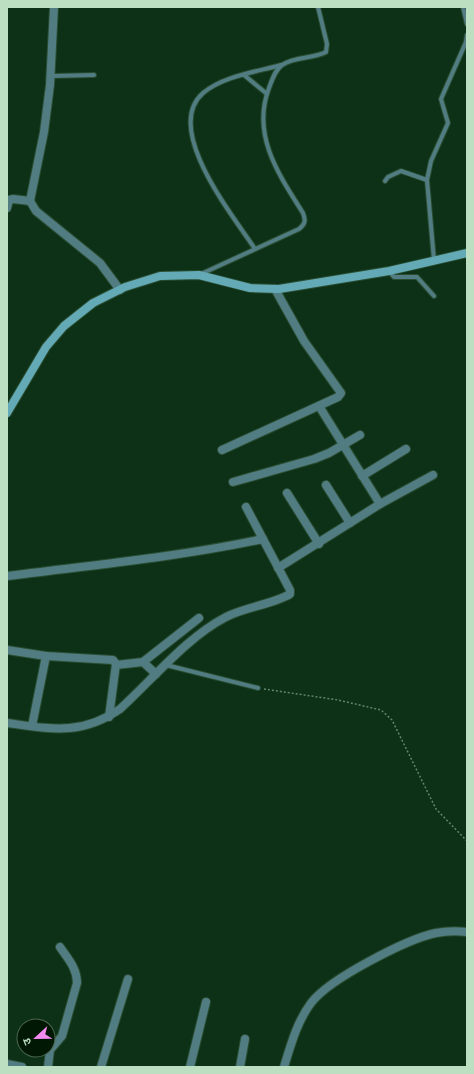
<svg xmlns="http://www.w3.org/2000/svg" width="474" height="1074" viewBox="0 0 474 1074" font-family="'Zilla Slab','Noto Sans Devanagari',serif">
<style>
.lines{fill:none;stroke-linecap:round;stroke-linejoin:round}
.lane-casing{stroke:#294d31;stroke-width:6}
.street-casing{stroke:#294d31;stroke-width:10}
.secondary-casing{stroke:#294d31;stroke-width:10}
.path{stroke:#638669;stroke-width:1.5;stroke-dasharray:2 2;stroke-linecap:butt}
.lane{stroke:#517c82;stroke-width:4}
.street{stroke:#517c82;stroke-width:8}
.secondary{stroke:#64aab6;stroke-width:8}
</style>
<rect width="100%" height="100%" fill="#0d3116"/>
<g class="lines">
<g class="lane-casing">
<g id="lane">
<polyline points="463,7 467,24"/>
<polyline points="244,75 267,94"/>
<polyline points="51,76 94,75"/>
<polyline points="385,181 388,177 401,171 427,180"/>
<path d="M255,249c-21,-32 -93,-120 -52,-156 20,-17 53,-21 78,-28"/>
<polyline points="434,260 427,180 431,161 448,123 441,99 466,42 467,35"/>
<polyline points="389,271 394,277 417,277 434,296"/>
<path d="M201,274l98,-45c6,-5 7,-8 4,-16 -24,-38 -52,-78 -34,-125 3,-8 6,-18 13,-23 13,-9 31,-6 44,-13l1,-8 -9,-37"/>
<polyline points="166,665 258,688"/>
</g>
</g>
<g class="street-casing">
<g id="street">
<polyline points="54,7 50,85 44,132 30,201 36,211 100,263 120,290"/>
<polyline points="7,208 9,200 13,199 30,201"/>
<polyline points="319,406 380,504"/>
<polyline points="222,450 338,397 341,393 304,341 275,289"/>
<polyline points="362,476 406,449"/>
<polyline points="233,482 314,459 329,453 360,435"/>
<polyline points="326,485 350,523"/>
<polyline points="287,493 319,544"/>
<polyline points="278,568 380,504 433,475"/>
<path d="M7,576c86,-11 171,-19 256,-37"/>
<polyline points="7,650 46,656 113,660 116,664 109,717"/>
<polyline points="143,662 156,674"/>
<polyline points="116,665 143,662 199,618"/>
<path d="M7,723c44,6 74,13 113,-14 33,-30 67,-72 106,-92 19,-10 48,-13 64,-23v-4l-44,-83"/>
<polyline points="32,726 46,656"/>
<polyline points="7,1064 22,1067"/>
<path d="M48,1067l2,-17 12,-14 15,-53c0,-15 -9,-24 -17,-36"/>
<polyline points="101,1067 128,979"/>
<polyline points="190,1067 206,1002"/>
<polyline points="240,1067 245,1039"/>
<path d="M284,1067c7,-23 13,-45 27,-64 18,-24 96,-64 125,-70 10,-2 21,-2 31,-1"/>
</g>
</g>
<g class="secondary-casing">
<polyline id="secondary" points="7,413 46,347 64,326 93,303 125,287 160,276 199,275 250,288 279,289 389,271 467,253"/>
</g>
<polyline class="path" points="264,689 338,700 381,710 392,720 436,809 467,841"/>
<use href="#lane" class="lane"/>
<use href="#street" class="street"/>
<use href="#secondary" class="secondary"/>
</g>
<rect width="474" height="1074" fill="none" stroke="#bddfc1" stroke-width="16"/>
<g transform="translate(36 1038) rotate(248)"><circle r="19" fill="#001804" stroke="#4c6850"/>
<path d="M0-3L7 15L0 10L-7 15Z" fill="#f489f0"/>
<text y="-6" font-size="11" font-weight="bold" text-anchor="middle" fill="#bddfc1">उ</text>
</g>
</svg>
